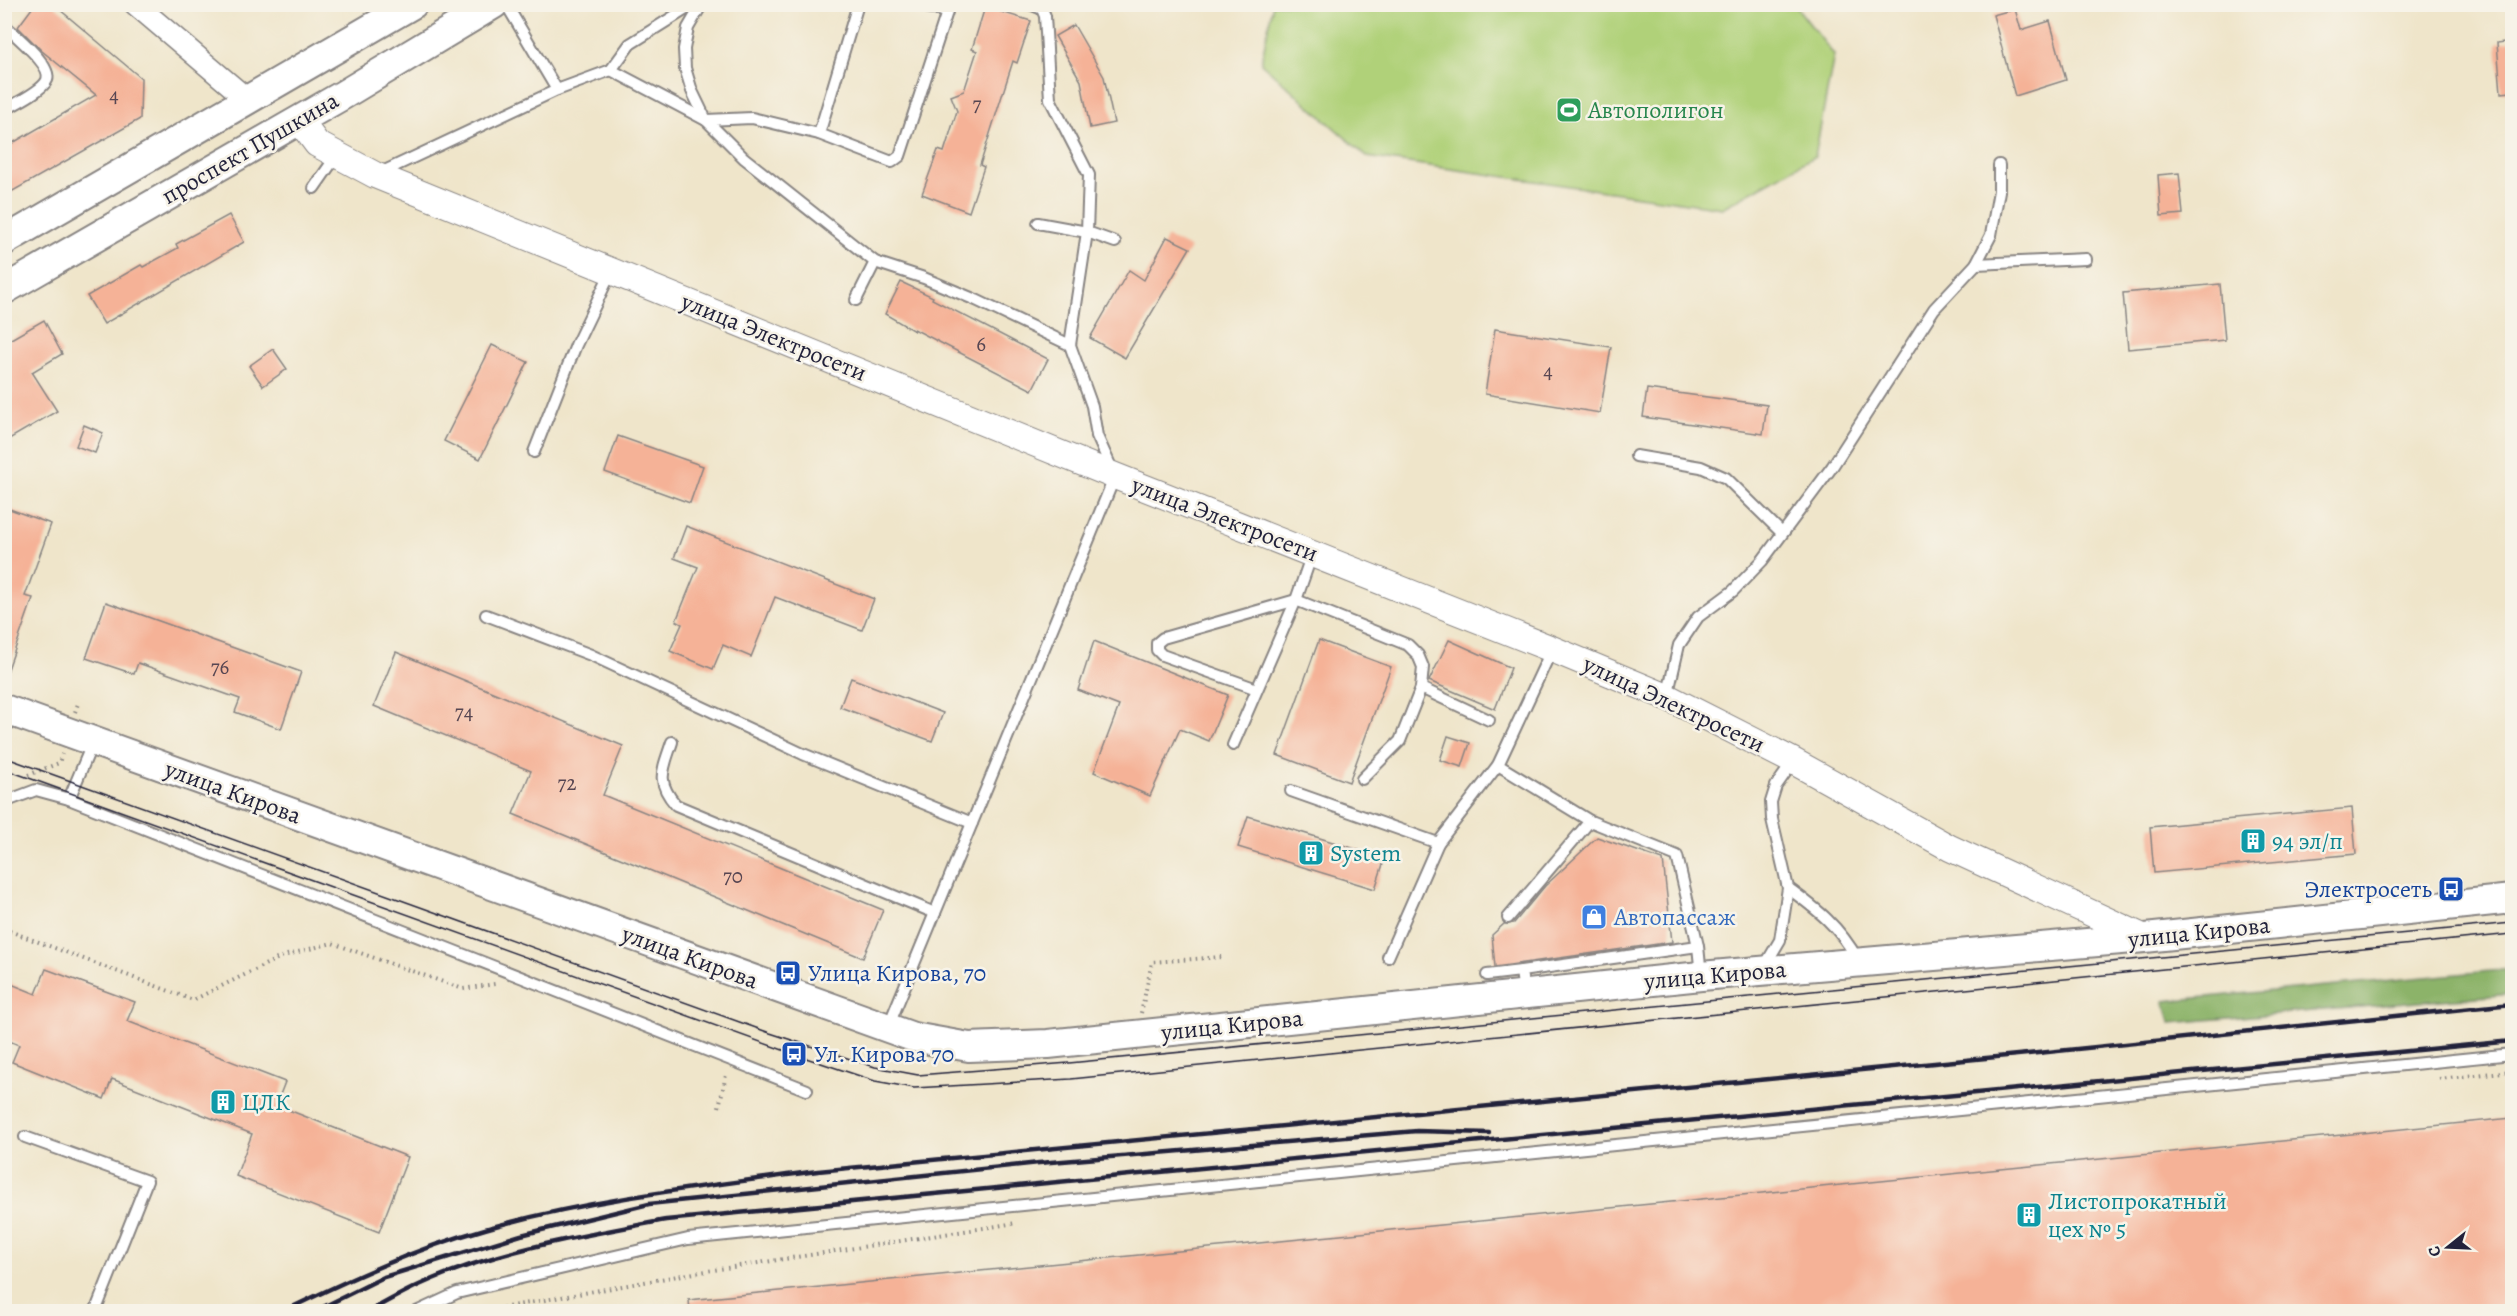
<svg xmlns="http://www.w3.org/2000/svg" width="2517" height="1316" viewBox="0 0 2517 1316" font-family="Alegreya,serif">
<style>
.green{fill:#b0d179;stroke:#697a5a;stroke-width:1.5}
.forest{fill:#8cb369;stroke:#576a52;stroke-width:1.5}
.building{fill:#f5b297}
.lines{fill:none;stroke-linecap:round;stroke-linejoin:round}
.service-casing{stroke:#888482;stroke-width:14}
.minor-casing{stroke:#888482;stroke-width:24}
.tertiary-casing{stroke:#888482;stroke-width:28}
.secondary-casing{stroke:#888482;stroke-width:32}
.path{stroke:#888482;stroke-width:4;stroke-dasharray:1.5 4.5;stroke-linecap:butt}
.service{stroke:#fff;stroke-width:10}
.minor{stroke:#fff;stroke-width:21}
.tertiary{stroke:#fff;stroke-width:26}
.secondary{stroke:#fff;stroke-width:28}
.tram{stroke:#22223b;stroke-width:1.5}
.rail{stroke:#22223b;stroke-width:4.5}
.labels{text-anchor:middle;dominant-baseline:central;stroke-width:5;stroke-linejoin:round;paint-order:stroke}
.number-label{font-size:21px;fill:#574652}
.leisure-label{font-size:24px;fill:#27864d;stroke:#f7f3e8;text-anchor:start}
.street-label{font-size:24px;fill:#22223b;stroke:#f7f3e8}
.culture-label{font-size:24px;fill:#0d838f;stroke:#f7f3e8;text-anchor:start}
.transit-label{font-size:24px;fill:#164399;stroke:#f7f3e8;text-anchor:start}
.shop-label{font-size:24px;fill:#366cbe;stroke:#f7f3e8;text-anchor:start}
</style>
<rect width="100%" height="100%" fill="#f7f3e8"/>
<filter id="ink" filterUnits="userSpaceOnUse"><feTurbulence type="fractalNoise" baseFrequency=".0167" numOctaves="2"/><feDisplacementMap in="SourceGraphic" scale="12" xChannelSelector="R" yChannelSelector="G"/><feConvolveMatrix kernelMatrix="1 2 1 2 8 2 1 2 1" color-interpolation-filters="sRGB"/></filter>
<filter id="wash" filterUnits="userSpaceOnUse"><feTurbulence type="fractalNoise" baseFrequency=".008" numOctaves="4" result="noise"/><feDisplacementMap in="SourceGraphic" scale="24" xChannelSelector="R" yChannelSelector="G"/><feGaussianBlur stdDeviation="1.35" result="paint"/><feColorMatrix in="noise" values="0 0 0 0 0 0 0 0 0 0 0 0 0 0 0 0 0 1.4 0 .05"/><feComposite in="paint" operator="in"/></filter>
<g filter="url(#wash)">
<rect width="100%" height="100%" fill="#efe5ca"/>
<polygon class="green" points="1273,4 1795,5 1834,55 1815,156 1722,208 1367,157 1261,63"/>
<polygon class="forest" points="2512,969 2512,994 2171,1023 2164,1001"/>
<g id="blocks">
<g class="building">
<polygon points="35,4 53,4 141,78 140,119 4,196 4,148 96,95 42,51 18,27"/>
<polygon points="985,7 1031,21 1017,63 1013,61 980,165 984,167 969,212 922,194 938,150 944,152 957,111 951,96 964,91 977,51 972,49"/>
<polygon points="2015,9 2021,30 2050,21 2066,80 2015,96 1993,15"/>
<polygon points="1074,25 1104,77 1114,123 1090,128 1081,81 1055,36"/>
<polygon points="2512,41 2512,92 2501,93 2497,43"/>
<polygon points="2179,173 2183,214 2161,216 2158,175"/>
<polygon points="229,215 244,242 104,324 87,296 141,265 143,267 178,248 176,244"/>
<polygon points="1167,237 1190,248 1125,358 1090,338 1129,270 1144,280"/>
<polygon points="901,282 933,297 932,299 1048,359 1032,390 914,329 914,331 885,314"/>
<polygon points="2220,284 2225,340 2128,349 2123,293"/>
<polygon points="44,320 62,354 32,372 57,411 4,442 4,343"/>
<polygon points="1495,329 1611,347 1600,413 1485,394"/>
<polygon points="492,345 528,362 480,459 444,441"/>
<polygon points="273,349 287,369 263,386 249,366"/>
<polygon points="1647,389 1767,405 1763,434 1643,417"/>
<polygon points="84,425 103,433 95,453 76,446"/>
<polygon points="618,436 703,466 690,503 605,472"/>
<polygon points="4,507 51,524 25,596 33,598 7,672 4,671"/>
<polygon points="686,526 874,599 862,630 775,597 751,657 723,645 713,669 670,651 682,624 676,621 698,567 674,558"/>
<polygon points="106,602 301,672 281,729 235,712 240,699 138,663 134,674 86,658"/>
<polygon points="1319,640 1391,667 1349,782 1277,755"/>
<polygon points="1449,640 1511,668 1495,709 1429,681"/>
<polygon points="1094,641 1228,695 1209,741 1180,729 1150,796 1094,772 1119,706 1078,690"/>
<polygon points="396,652 623,746 603,795 883,910 863,958 513,814 531,771 374,706"/>
<polygon points="851,678 943,713 932,741 840,707"/>
<polygon points="1448,736 1470,743 1462,767 1440,760"/>
<polygon points="2352,808 2356,854 2154,873 2150,827"/>
<polygon points="1248,816 1385,858 1375,889 1238,847"/>
<polygon points="1597,837 1663,860 1672,942 1495,967 1492,935 1504,924 1514,923 1545,886"/>
<polygon points="46,969 135,1002 127,1021 285,1082 276,1105 408,1157 379,1232 236,1176 252,1134 112,1079 104,1099 12,1062 19,1045 4,1039 4,981 36,994"/>
<polygon points="2512,1118 2512,1311 690,1311 689,1300"/>
</g>
</g>
</g>
<g filter="url(#ink)">
<use href="#blocks" fill-opacity="0" stroke="#888482" stroke-width="1.5"/>
<g class="lines">
<g class="service-casing">
<g id="service">
<polyline points="506,4 557,90"/>
<polyline points="702,4 688,28 684,49 685,68 692,91 706,120 744,158 875,262 924,278 976,300 1070,345 1092,406 1097,436 1115,476 888,1027"/>
<polyline points="1030,4 1042,9 1045,16 1050,99 1089,175 1087,232 1070,345"/>
<path d="M4,25c10,9 49,41 43,55 -4,10 -32,24 -43,30"/>
<polyline points="611,70 706,120 752,118 819,134 892,162 900,156 947,12 913,4"/>
<polyline points="819,134 858,4"/>
<polyline points="378,174 557,90 611,70 630,44 694,4"/>
<polyline points="314,188 337,155"/>
<polyline points="1038,223 1087,232 1115,242"/>
<polyline points="1976,264 2086,259"/>
<polyline points="856,300 875,262"/>
<polyline points="534,452 576,345 611,272"/>
<polyline points="1636,456 1701,467 1726,478 1782,533"/>
<polyline points="486,615 591,655 803,754 972,823"/>
<polyline points="1421,688 1489,720"/>
<polyline points="1257,689 1162,655 1157,650 1157,643 1163,638 1296,600 1408,645 1418,655 1423,667 1421,688 1400,741 1362,779"/>
<polyline points="1667,697 1679,645 1698,617 1733,591 1762,561 1832,467 1934,309 1976,264 1991,235 1999,191 1999,165"/>
<path d="M672,742c-9,28 -17,39 4,63l259,108"/>
<polyline points="1233,745 1296,600 1312,554"/>
<polyline points="1498,765 1590,821"/>
<polyline points="1291,791 1438,843"/>
<polyline points="69,799 807,1090"/>
<polyline points="4,802 36,790 69,799 93,742"/>
<path d="M1788,888c30,22 51,38 70,72"/>
<polyline points="1508,918 1590,821 1677,856 1698,946"/>
<polyline points="1388,957 1438,843 1498,765 1552,649"/>
<polyline points="1764,967 1780,940 1788,888 1772,819 1771,802 1776,786 1793,762"/>
<polyline points="1487,975 1521,971"/>
<polyline points="1524,993 1521,971 1698,946 1701,976"/>
<polyline points="25,1137 147,1181 95,1312"/>
<polyline points="416,1312 457,1293 688,1239 2512,1054"/>
</g>
</g>
<g class="minor-casing">
<polyline id="minor" points="135,4 248,100"/>
</g>
<g class="tertiary-casing">
<polyline id="tertiary" points="299,120 317,144 375,175 1115,476 1552,649 1667,697 1793,761 1950,848 2145,938"/>
</g>
<g class="secondary-casing">
<g id="secondary">
<polyline points="4,241 413,4"/>
<polyline points="4,290 343,95 494,4"/>
<polyline points="4,709 913,1037 969,1047 1048,1044 1701,976 2145,938 2512,899"/>
</g>
</g>
<g class="path">
<polyline points="75,712 79,701"/>
<polyline points="28,775 59,763 62,754"/>
<polyline points="4,929 193,1000 283,956 332,943 463,989 495,984"/>
<polyline points="1141,1013 1152,962 1222,957"/>
<polyline points="2439,1079 2512,1071"/>
<polyline points="719,1107 726,1075"/>
<polyline points="479,1312 694,1273 1016,1223"/>
</g>
<use href="#service" class="service"/>
<use href="#minor" class="minor"/>
<use href="#tertiary" class="tertiary"/>
<use href="#secondary" class="secondary"/>
<g class="tram">
<polyline points="4,757 770,1033 875,1067 918,1075 1069,1063 2512,923"/>
<polyline points="4,769 794,1054 875,1081 914,1088 1071,1079 2512,934"/>
</g>
<g class="rail">
<path d="M282,1312c66,-32 132,-63 203,-83 109,-31 221,-43 333,-58l1220,-118 474,-49"/>
<polyline points="313,1312 384,1277 521,1235 649,1204 1039,1163 1417,1131 1489,1133"/>
<path d="M368,1312c16,-9 32,-18 49,-26 74,-35 169,-51 249,-66l1846,-179"/>
</g>
</g>
</g>
<defs>
<g id="stadium-square" transform="scale(1.35)"><rect x="-9" y="-9" width="18" height="18" rx="4" fill="#2e9e5b" stroke="#f7f3e8"/><path d="M0-5a6.5 5 0 1 0 0 10a6.5 5 0 1 0 0-10ZM-3.5-1.8h7v3.6h-7Z" fill="#fff"/></g>
<g id="building-square" transform="scale(1.35)"><rect x="-9" y="-9" width="18" height="18" rx="4" fill="#0f9aa8" stroke="#f7f3e8"/><path d="M-4-6H4V6H1V3H-1V6H-4ZM-2.5-4.3h1.7v1.8h-1.7ZM.8-4.3h1.7v1.8H.8ZM-2.5-1h1.7V.8h-1.7ZM.8-1h1.7V.8H.8Z" fill="#fff"/></g>
<g id="bus-square" transform="scale(1.35)"><rect x="-9" y="-9" width="18" height="18" rx="4" fill="#1a4fb4" stroke="#f7f3e8"/><path d="M-5-6H5V4H4V6H2V4H-2V6H-4V4H-5ZM-3.5-4V0h7V-4ZM-3.5 1.2v1.5H-2V1.2ZM2 1.2v1.5H3.5V1.2Z" fill="#fff"/></g>
<g id="shop-square" transform="scale(1.35)"><rect x="-9" y="-9" width="18" height="18" rx="4" fill="#3f7fe0" stroke="#f7f3e8"/><path d="M-5-2.5h2.3a2.7 3.5 0 0 1 5.4 0H5L5.5 6h-11ZM-1.5-2.5h3a1.5 2.3 0 0 0-3 0Z" fill="#fff"/></g>
</defs>
<g fill-rule="evenodd">
<use href="#stadium-square" x="1569" y="110"/>
<use href="#building-square" x="2253" y="841"/>
<use href="#building-square" x="1311" y="853"/>
<use href="#bus-square" x="2451" y="889"/>
<use href="#shop-square" x="1594" y="917"/>
<use href="#bus-square" x="788" y="973"/>
<use href="#bus-square" x="794" y="1054"/>
<use href="#building-square" x="223" y="1102"/>
<use href="#building-square" x="2029" y="1215"/>
</g>
<g class="labels">
<g class="number-label">
<text x="114" y="95">4</text>
<text x="977" y="104">7</text>
<text x="981" y="344">6</text>
<text x="1548" y="371">4</text>
<text x="220" y="667">76</text>
<text x="464" y="712">74</text>
<text x="567" y="783">72</text>
<text x="733" y="876">70</text>
</g>
<g class="leisure-label">
<text x="1588" y="110">Автополигон</text>
</g>
<g class="street-label">
<text transform="translate(250 148) rotate(-30)">проспект Пушкина</text>
<text transform="translate(774 337) rotate(22)">улица Электросети</text>
<text transform="translate(1225 519) rotate(21)">улица Электросети</text>
<text transform="translate(1674 704) rotate(25)">улица Электросети</text>
<text transform="translate(233 792) rotate(20)">улица Кирова</text>
<text transform="translate(2199 932) rotate(-6)">улица Кирова</text>
<text transform="translate(690 957) rotate(20)">улица Кирова</text>
<text transform="translate(1715 975) rotate(-5)">улица Кирова</text>
<text transform="translate(1232 1025) rotate(-6)">улица Кирова</text>
</g>
<g class="culture-label">
<text x="2272" y="841">94 эл/п</text>
<text x="1330" y="853">System</text>
<text x="242" y="1102">ЦЛК</text>
<text x="2048" y="1201">Листопрокатный<tspan x="2048" dy="28">цех № 5</tspan></text>
</g>
<g class="transit-label">
<text x="2432" y="889" text-anchor="end">Электросеть</text>
<text x="808" y="973">Улица Кирова, 70</text>
<text x="814" y="1054">Ул. Кирова 70</text>
</g>
<g class="shop-label">
<text x="1614" y="917">Автопассаж</text>
</g>
</g>
<rect width="2517" height="1316" fill="none" stroke="#f7f3e8" stroke-width="24"/>
<g transform="translate(2448 1247) rotate(252)" stroke="#f7f3e8" stroke-width="4.5" paint-order="stroke">
<path d="M0-4.5L10 22L0 15L-10 22Z" fill="#22223b"/>
<text y="-9" font-size="16" font-weight="bold" text-anchor="middle" fill="#22223b">С</text>
</g>
</svg>
